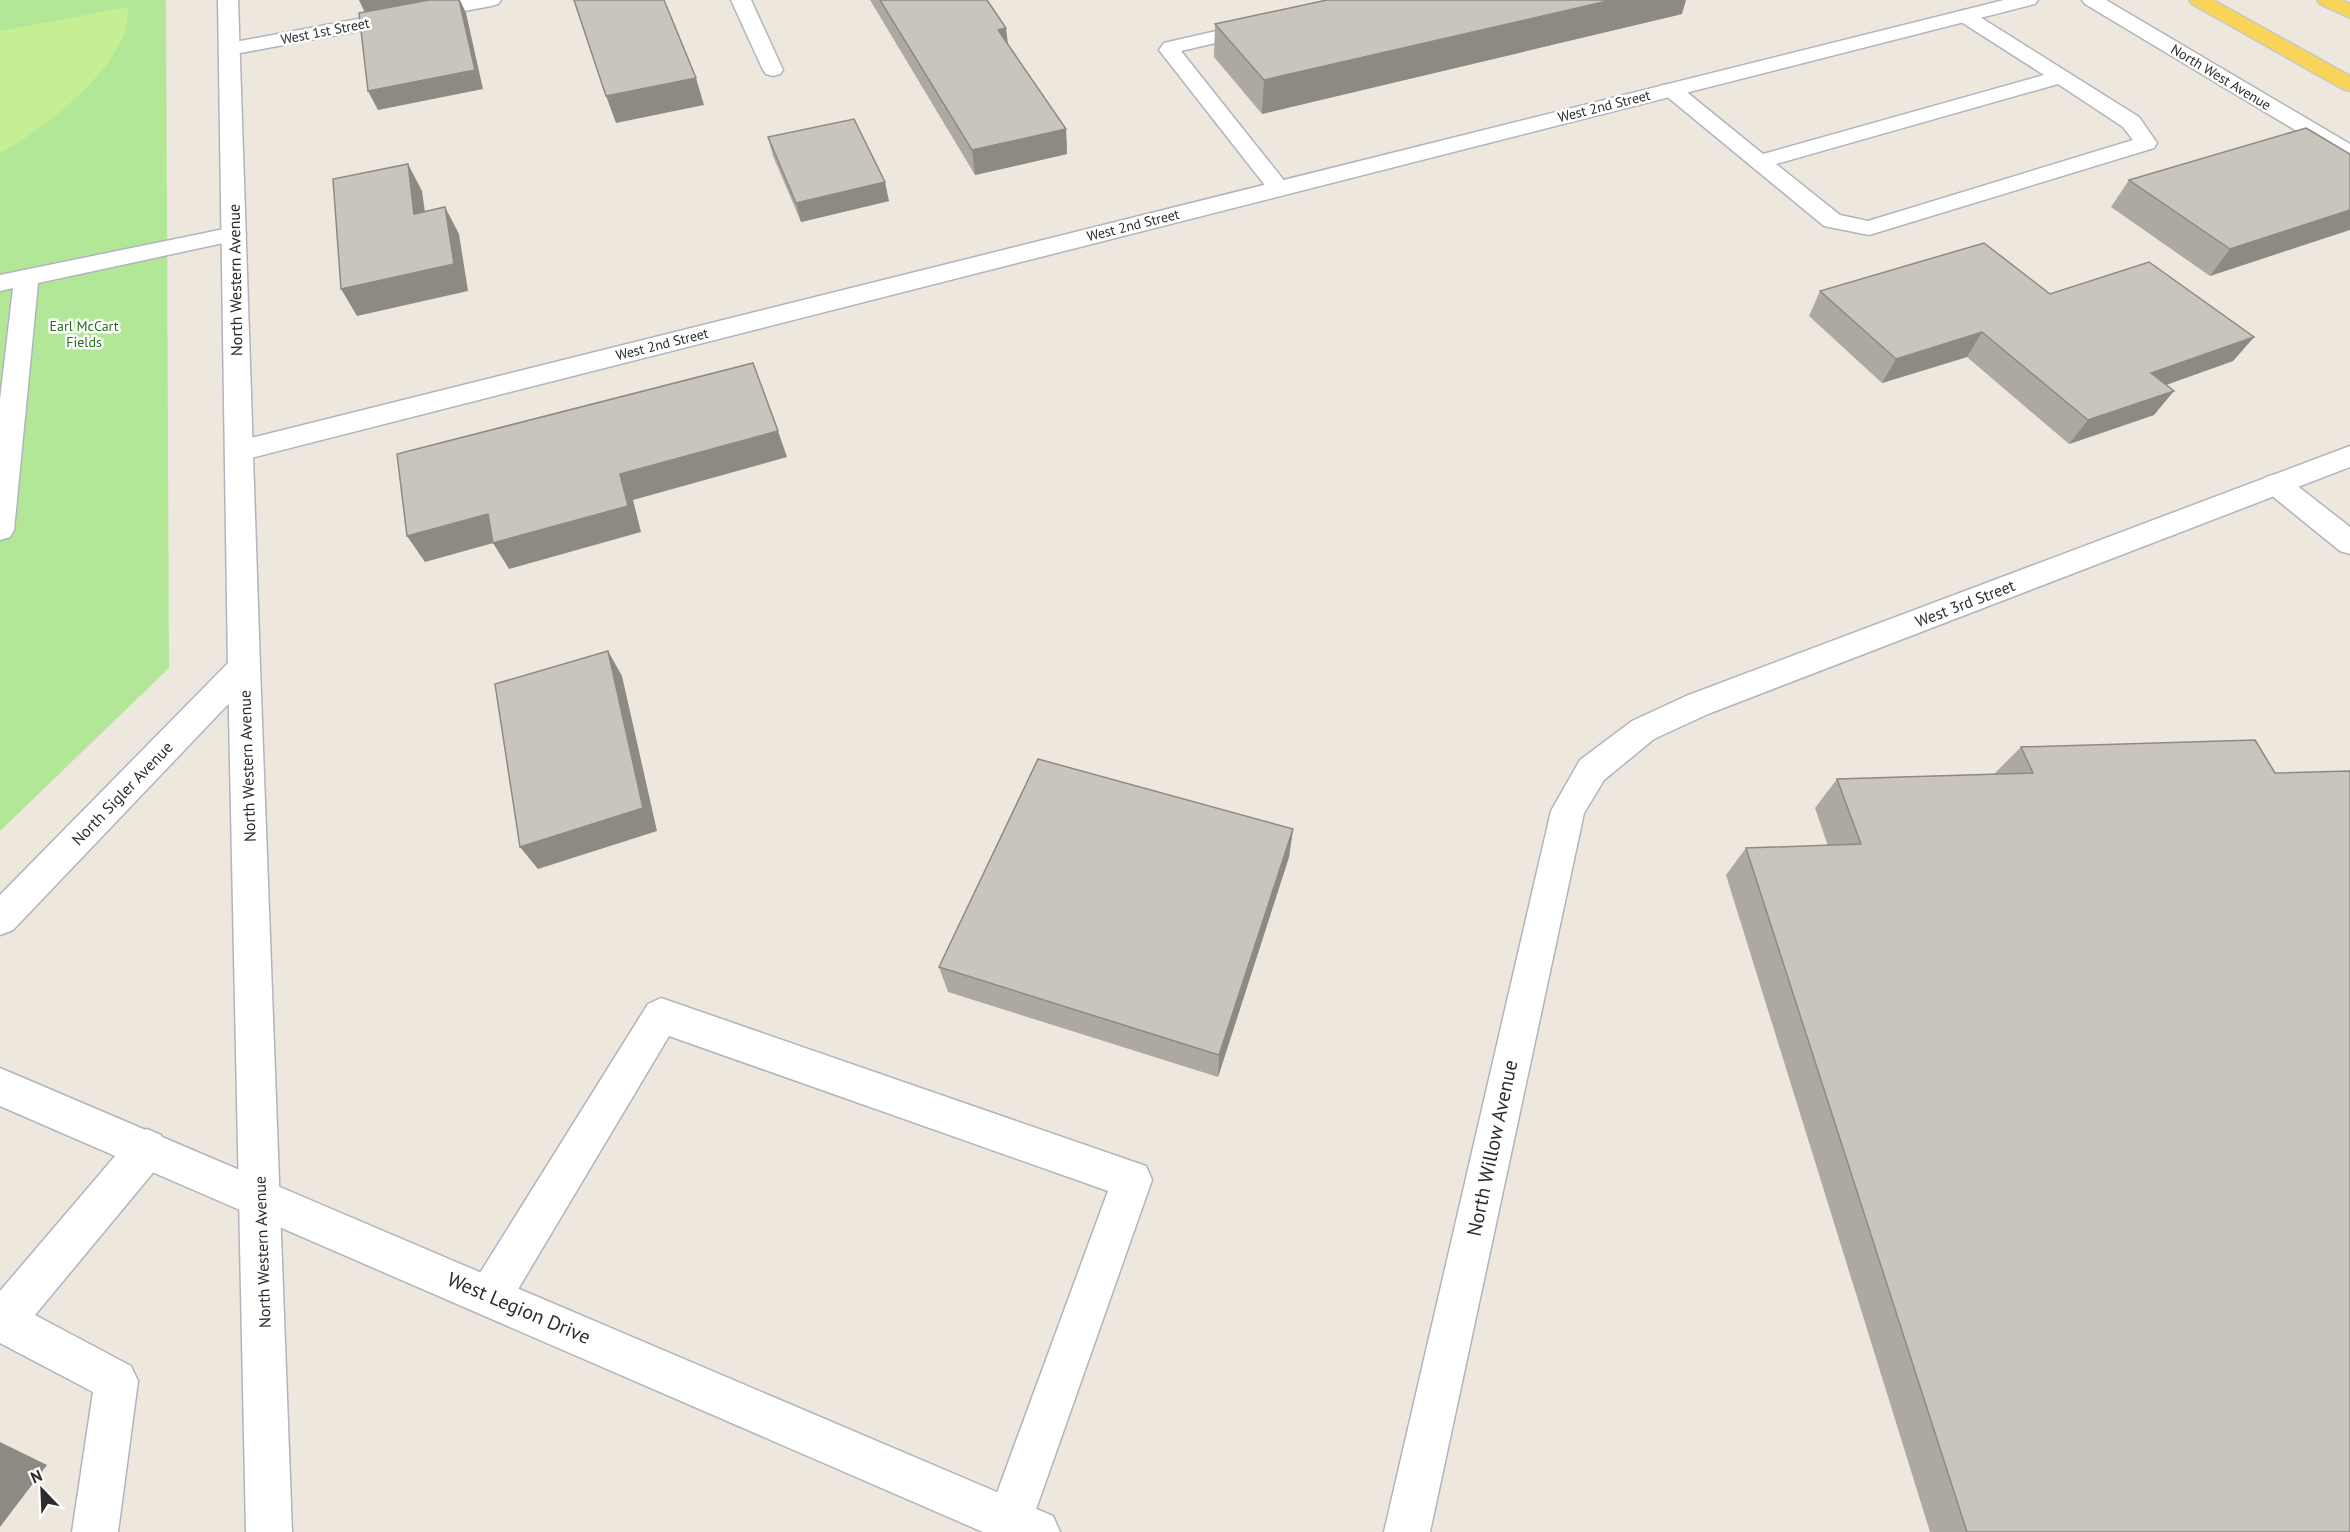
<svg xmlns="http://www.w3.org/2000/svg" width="2350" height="1532" viewBox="0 0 2350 1532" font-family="'PT Sans',sans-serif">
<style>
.green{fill:#b1e797}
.pitch{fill:#c6ef93}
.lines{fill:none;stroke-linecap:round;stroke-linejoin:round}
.lane-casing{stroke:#b1b4c0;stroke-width:3}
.street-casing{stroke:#b1b4c0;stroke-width:3}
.secondary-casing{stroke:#b1b4c0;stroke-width:3}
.primary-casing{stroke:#c8c8c8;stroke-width:3}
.lane{fill:#fff;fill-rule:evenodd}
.street{fill:#fff;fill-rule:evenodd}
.secondary{fill:#fff;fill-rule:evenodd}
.primary{fill:#f8d558;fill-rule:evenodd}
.wall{fill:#ada9a2}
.shaded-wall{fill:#8d8a84}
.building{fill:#c9c5bc;stroke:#8d8a84;stroke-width:1.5}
.labels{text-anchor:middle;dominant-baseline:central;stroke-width:5;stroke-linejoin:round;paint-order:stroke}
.far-street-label{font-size:14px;fill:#2c2c2c;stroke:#fff}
.far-park-label{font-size:14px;fill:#276e17;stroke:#fff}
.street-label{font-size:16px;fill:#2c2c2c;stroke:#fff}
.near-street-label{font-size:20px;fill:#2c2c2c;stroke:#fff}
</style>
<rect width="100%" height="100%" fill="#eee7dd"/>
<polygon class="green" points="0,0 166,0 169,668 0,831"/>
<path class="pitch" d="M129,7c-2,9 -2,19 -5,27 -17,46 -83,97 -124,119v-122z"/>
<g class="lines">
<g class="lane-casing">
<g id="lane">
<polygon points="731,0 751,0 783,70 780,74 773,76 766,74 763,70"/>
<path d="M1965,10l7,2 167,105 18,26 -3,5 -285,87 -45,-9 -165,-136 3,-5 8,-1 8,1 85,69 281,-79 -86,-55 -3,-4 3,-4zM2058,84l65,43 10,13 -265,81 -28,-6 -64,-51z"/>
<polygon points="1260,21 1267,23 1270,27 1267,31 1181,51 1290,188 1287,193 1279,195 1271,193 1159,50 1164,43"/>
<polygon points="234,227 242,229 246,234 242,239 38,283 14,530 10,537 0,540 0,400 13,288 0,291 0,275"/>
<polygon points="2276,474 2286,477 2350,527 2350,554 2340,551 2266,491 2262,484 2266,477"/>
<polygon points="661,998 1146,1166 1152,1180 1028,1532 992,1532 987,1520 1108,1191 669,1036 505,1311 490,1317 475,1311 469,1296 475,1281 648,1004"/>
<polygon points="147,1129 161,1135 167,1149 161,1163 35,1315 131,1366 138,1381 118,1532 72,1532 93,1392 0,1343 0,1291 133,1135"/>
</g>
</g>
<g class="street-casing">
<g id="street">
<polygon points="459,0 501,0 498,4 491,6 230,55 223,53 220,49 223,45 230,43"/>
<polygon points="2004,0 2038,0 2035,4 239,461 229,458 225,451 229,444 239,441"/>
<polygon points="2082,0 2106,0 2350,144 2350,160 2342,158 2085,4"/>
<polygon points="2350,446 2350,467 1708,714 1654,739 1604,780 1584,813 1430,1532 1384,1532 1551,811 1580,760 1632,721 1686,696"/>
<polygon points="244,655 255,658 260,667 255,676 13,930 0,935 0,895 233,658"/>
<polygon points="0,1068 1053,1516 1060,1532 983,1532 0,1106"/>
</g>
</g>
<g class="secondary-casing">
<polygon id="secondary" points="218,0 238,0 260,667 292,1532 246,1532 228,667"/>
</g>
<g class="primary-casing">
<g id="primary">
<polygon points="2189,0 2213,0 2350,76 2350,91 2343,89 2192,4"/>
<polygon points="2317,0 2342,0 2350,4 2350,18 2320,4"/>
</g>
</g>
<use href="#lane" class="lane"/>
<use href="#street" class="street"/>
<use href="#secondary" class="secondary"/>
<use href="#primary" class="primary"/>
</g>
<g class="wall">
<polygon points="870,0 987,0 1008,45 1066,129 1067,154 975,175"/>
<polygon points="1682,14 1262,114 1214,57 1215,24"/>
<polygon points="768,137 889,201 801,222 773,156"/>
<polygon points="2350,154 2210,276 2111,207 2129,180"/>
<polygon points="1820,291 2050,294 2254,337 2233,361 2166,385 2154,415 2069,444 1967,357 1882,383 1809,316"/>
<polygon points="2255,740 2350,1532 1930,1532 1726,875 1746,848 1828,846 1815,808 1837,779 1994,774 2021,747"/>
<polygon points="1293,829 1289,857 1218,1077 948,992 939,967"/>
</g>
<g class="shaded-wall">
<polygon points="359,0 450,0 366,15"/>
<polygon points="459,0 460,0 466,13 483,89 378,110 368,91"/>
<polygon points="1612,0 1686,0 1682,14 1262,114 1264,80"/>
<polygon points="1006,28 1009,52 998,30"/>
<polygon points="696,78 704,105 616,123 606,96"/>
<polygon points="1066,129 1067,154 975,175 972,150"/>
<polygon points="408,164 422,191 429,241 414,214"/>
<polygon points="885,182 889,201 801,222 796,203"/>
<polygon points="445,207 459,234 468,291 357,316 341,289"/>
<polygon points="2350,210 2350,230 2210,276 2230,249"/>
<polygon points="1982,332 1967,357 1882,383 1896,359"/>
<polygon points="2254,337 2233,361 2132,397 2151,373"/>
<polygon points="2174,391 2154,415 2069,444 2088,420"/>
<polygon points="778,431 787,457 633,500 641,532 509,569 493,543 620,474"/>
<polygon points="488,514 504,540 425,562 407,536"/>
<polygon points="608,651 622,676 657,831 538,869 520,847"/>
<polygon points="1293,829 1289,857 1218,1077 1219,1055"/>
<polygon points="0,1442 47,1465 0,1527"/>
</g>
<g class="building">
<polygon points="429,0 459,0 475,70 368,91 359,13"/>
<polygon points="574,0 664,0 696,78 606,96"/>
<polygon points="880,0 987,0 1006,28 998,30 1066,129 972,150"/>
<polygon points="1327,0 1612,0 1264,80 1215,24"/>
<polygon points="854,119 885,182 796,203 768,137"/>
<polygon points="2306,128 2350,154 2350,210 2230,249 2129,180"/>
<polygon points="408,164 414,214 445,207 454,264 341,289 333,179"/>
<polygon points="1984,243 2050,294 2149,262 2254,337 2151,373 2174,391 2088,420 1982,332 1896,359 1820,291"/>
<polygon points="753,363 778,431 620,474 628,506 493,543 488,514 407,536 397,454"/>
<polygon points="608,651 643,808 520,847 495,684"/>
<polygon points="2255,740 2275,773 2350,771 2350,1532 1967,1532 1746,848 1861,844 1837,779 2033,773 2021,747"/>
<polygon points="1038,759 1293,829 1219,1055 939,967"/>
</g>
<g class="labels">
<g class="far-street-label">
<text transform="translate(325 31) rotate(-11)">West 1st Street</text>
<text transform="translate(2221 77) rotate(31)">North West Avenue</text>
<text transform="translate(1604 106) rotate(-14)">West 2nd Street</text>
<text transform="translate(1133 225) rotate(-14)">West 2nd Street</text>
<text transform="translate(662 344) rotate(-14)">West 2nd Street</text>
</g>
<g class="far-park-label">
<text x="84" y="326">Earl McCart<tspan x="84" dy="16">Fields</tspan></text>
</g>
<g class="street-label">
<text transform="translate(235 280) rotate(-91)">North Western Avenue</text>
<text transform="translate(1965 603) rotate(-21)">West 3rd Street</text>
<text transform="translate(247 766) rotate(-92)">North Western Avenue</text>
<text transform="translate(122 793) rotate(-46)">North Sigler Avenue</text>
<text transform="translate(262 1252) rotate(-92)">North Western Avenue</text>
</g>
<g class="near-street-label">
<text transform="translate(1492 1148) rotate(-78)">North Willow Avenue</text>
<text transform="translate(519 1308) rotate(23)">West Legion Drive</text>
</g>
</g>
<g transform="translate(42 1490) rotate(337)" stroke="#ffffff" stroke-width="4.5" paint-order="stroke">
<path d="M0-4.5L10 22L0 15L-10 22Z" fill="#2c2c2c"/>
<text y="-9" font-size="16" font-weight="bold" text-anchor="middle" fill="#2c2c2c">N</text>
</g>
</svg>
